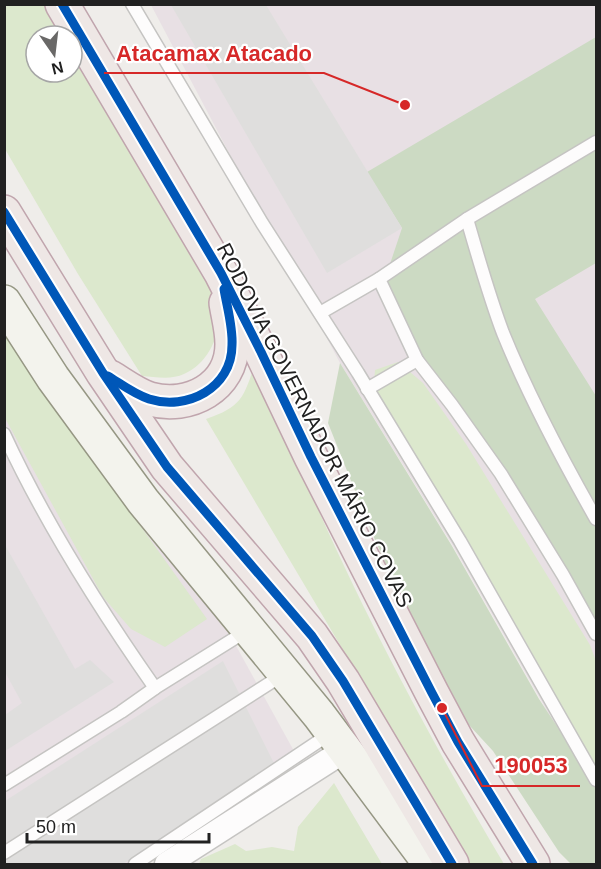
<svg xmlns="http://www.w3.org/2000/svg" width="601" height="869" viewBox="0 0 601 869" font-family="Arial,sans-serif">
<style>
.industrial{fill:#e8e0e4}
.grass{fill:#dce8cd}
.forest{fill:#ccdac3}
.parking{fill:#dfdedd}
.lines{fill:none;stroke-linecap:round;stroke-linejoin:round}
.service-casing{stroke:#c5c4c2;stroke-width:15}
.minor-casing{stroke:#c5c4c2;stroke-width:27}
.secondary-casing{stroke:#969784;stroke-width:36}
.trunk-casing{stroke:#c0a5ad;stroke-width:36}
.service{stroke:#fdfcfc;stroke-width:12}
.minor{stroke:#fdfcfc;stroke-width:24}
.secondary{stroke:#f3f3ed;stroke-width:33}
.trunk{stroke:#eee7e5;stroke-width:33}
.cycleway-casing{stroke:#fff;stroke-width:13}
.cycleway{stroke:#0057b8;stroke-width:9}
.labels{text-anchor:middle;dominant-baseline:central;stroke-width:4.5;stroke-linejoin:round;paint-order:stroke}
.street-label{font-size:21px;fill:#212121;stroke:#fff}
.leader{fill:none;stroke:#d62828;stroke-width:2}
.callout-dot{fill:#d62828;stroke:#fff;stroke-width:2}
.callout-label{font-size:22px;text-anchor:middle;font-weight:bold;fill:#d62828;stroke:#fff;stroke-width:4.5;stroke-linejoin:round;paint-order:stroke}
</style>
<rect width="100%" height="100%" fill="#efedea"/>
<g class="industrial">
<polygon points="151,5 596,5 596,797 453,546 340,363"/>
<polygon points="4,320 224,624 300,762 140,864 5,864"/>
</g>
<g class="grass">
<path d="M4,5h41l19,31h-28v36h36v-22l136,232c3,8 9,17 10,26 4,25 -9,55 -34,66 -12,6 -29,3 -42,2l-64,-102 -73,-125z"/>
<polygon points="4,333 21,359 207,619 165,647 131,629 103,597 5,418"/>
<polygon points="398,362 423,383 466,444 590,645 596,661 596,772 522,635 424,470 373,393 375,370"/>
<path d="M255,363c27,63 53,126 82,188 50,107 107,212 167,313h-34l-264,-445c35,-12 38,-21 49,-56z"/>
<polygon points="334,783 382,864 199,864 201,859 235,844 246,851 272,847 294,851 298,827"/>
</g>
<g class="forest">
<polygon points="596,37 596,263 535,299 596,396 596,638 398,321 385,279 402,228 367,172"/>
<polygon points="340,363 452,546 539,699 596,785 596,864 571,864 559,852 493,751 445,699 369,526 328,423"/>
</g>
<g class="parking">
<polygon points="171,5 266,5 402,228 327,273"/>
<polygon points="5,545 75,669 90,660 114,682 5,751 5,715 22,703 5,672"/>
<polygon points="223,661 276,767 123,864 5,864 5,801"/>
</g>
<g class="lines">
<g class="service-casing">
<g id="service">
<polyline points="132,4 262,223 358,373 460,541 596,780"/>
<polyline points="596,142 467,219 379,279 417,360 452,405 501,474 563,575 596,634"/>
<path d="M467,219c11,38 22,77 36,114 26,64 59,126 93,186"/>
<polyline points="320,313 379,279"/>
<polyline points="367,389 417,360"/>
<path d="M4,434c41,89 95,174 151,254l-34,24 -117,73"/>
<polyline points="155,688 248,630"/>
<polyline points="4,853 284,674"/>
<polyline points="135,864 331,733"/>
</g>
</g>
<g class="minor-casing">
<polyline id="minor" points="167,864 345,750"/>
</g>
<g class="secondary-casing">
<polyline id="secondary" points="4,302 53,378 143,501 319,715 430,864"/>
</g>
<g class="trunk-casing">
<g id="trunk">
<polyline points="62,4 221,273 261,352 311,457 432,693 458,742 533,864"/>
<polyline points="4,212 103,373 167,467 312,636 343,681 452,864"/>
<path d="M110,377c12,7 26,18 40,22 39,11 82,-12 82,-55 0,-14 -4,-28 -6,-41"/>
</g>
</g>
<use href="#service" class="service"/>
<use href="#minor" class="minor"/>
<use href="#secondary" class="secondary"/>
<use href="#trunk" class="trunk"/>
<g class="cycleway-casing">
<g id="cycleway">
<polyline points="62,4 221,273 261,352 311,457 432,693 458,742 533,864"/>
<polyline points="4,212 103,373 167,467 312,636 343,681 452,864"/>
<path d="M108,376c13,8 26,18 41,23 38,12 83,-11 83,-54 1,-18 -5,-38 -8,-56"/>
</g>
</g>
<use href="#cycleway" class="cycleway"/>
</g>
<g class="labels">
<g class="street-label">
<text transform="translate(315 425) rotate(63)">RODOVIA GOVERNADOR MÁRIO COVAS</text>
</g>
</g>
<path class="leader" d="M405 105L324 73H104M442 708L482 786H580"/>
<g class="callout-dot">
<circle cx="405" cy="105" r="6"/>
<circle cx="442" cy="708" r="6"/>
</g>
<g class="callout-label">
<text x="214" y="61">Atacamax Atacado</text>
<text x="531" y="773">190053</text>
</g>
<rect width="601" height="869" fill="none" stroke="#212121" stroke-width="12"/>
<g transform="translate(54 54) rotate(166)"><circle r="28" fill="#ffffff" stroke="#a6a6a6" stroke-width="1.5"/>
<path d="M0-4.5L10 22L0 15L-10 22Z" fill="#696867"/>
<text y="-9" font-size="16" font-weight="bold" text-anchor="middle" fill="#212121">N</text>
</g>
<path d="M27 833v9h182v-9" fill="none" stroke="#212121" stroke-width="3"/>
<text x="36" y="833" font-size="18" fill="#212121" stroke="#ffffff" stroke-width="4.5" paint-order="stroke">50 m</text>
</svg>
